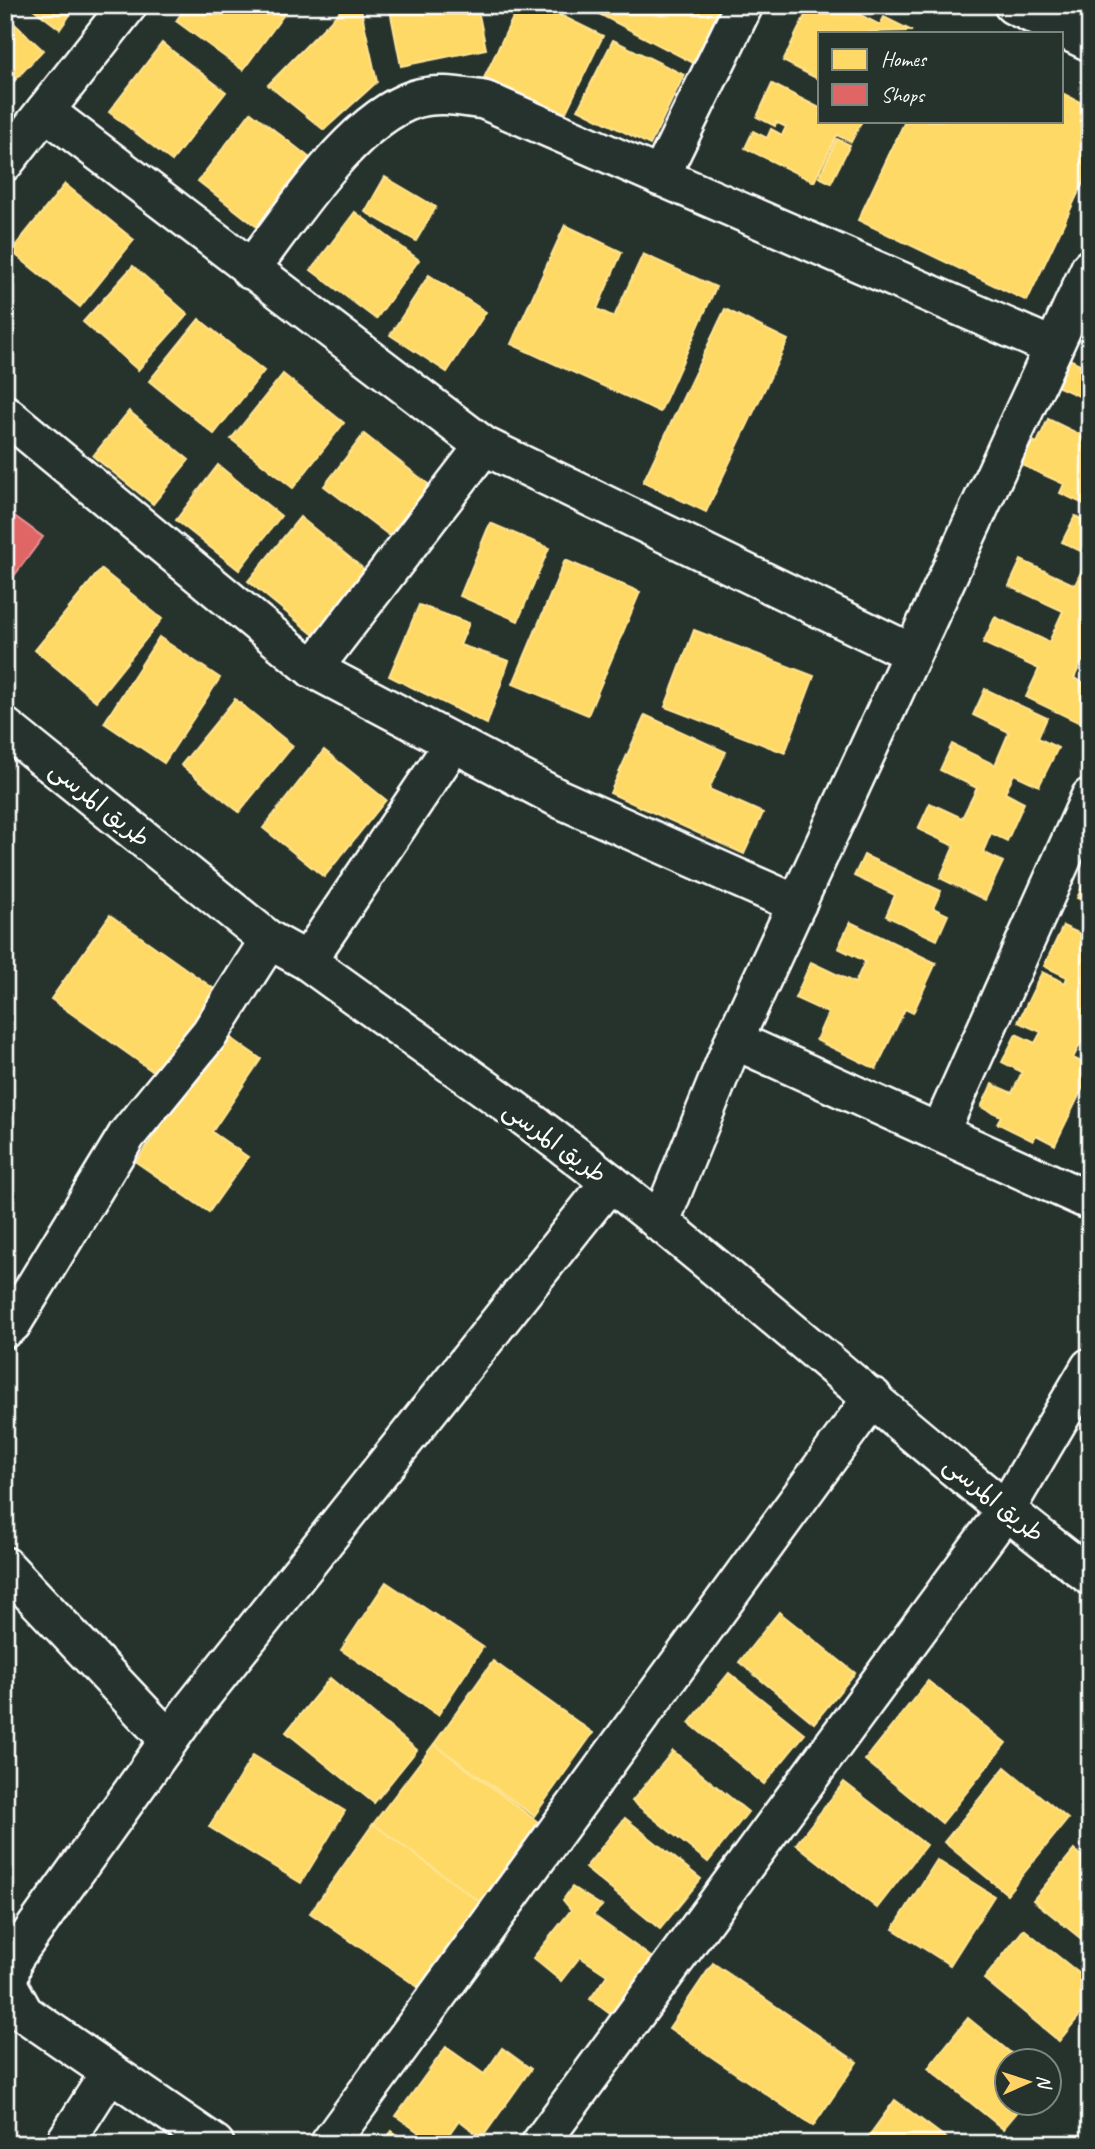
<svg xmlns="http://www.w3.org/2000/svg" width="1095" height="2149" viewBox="0 0 1095 2149" font-family="Caveat,'Playpen Sans Arabic',sans-serif">
<style>
.homes{fill:#ffd966;stroke:#ffe494;stroke-width:2}
.shops{fill:#e06666;stroke:#e99494;stroke-width:2}
.lines{fill:none;stroke-linecap:round;stroke-linejoin:round}
.street-casing{stroke:#fff;stroke-width:42}
.street{stroke:#26332d;stroke-width:37}
.labels{text-anchor:middle;dominant-baseline:central;stroke-width:7;stroke-linejoin:round;paint-order:stroke}
.street-label{font-size:24px;fill:#fff;stroke:#26332d}
</style>
<rect width="100%" height="100%" fill="#26332d"/>
<filter id="ink" filterUnits="userSpaceOnUse"><feTurbulence type="fractalNoise" baseFrequency=".0143" numOctaves="2"/><feDisplacementMap in="SourceGraphic" scale="14" xChannelSelector="R" yChannelSelector="G"/><feConvolveMatrix kernelMatrix="1 2 1 2 8 2 1 2 1" color-interpolation-filters="sRGB"/></filter>
<g filter="url(#ink)">
<g class="homes">
<polygon points="28,5 77,5 60,29"/>
<polygon points="187,5 291,5 243,70 176,21"/>
<polygon points="346,5 360,5 377,82 324,130 268,85"/>
<polygon points="389,5 477,5 486,49 401,66"/>
<polygon points="519,5 540,5 603,36 564,116 484,78"/>
<polygon points="582,5 730,5 699,66"/>
<polygon points="810,5 841,5 880,25 884,17 912,31 820,33 820,80 783,61"/>
<polygon points="5,15 43,50 5,91"/>
<polygon points="613,40 684,75 650,145 578,109"/>
<polygon points="162,43 226,92 172,161 109,112"/>
<polygon points="772,84 820,108 820,121 862,121 851,142 837,135 814,182 745,148 753,131 767,138 771,129 782,135 786,127 776,122 775,126 757,117"/>
<polygon points="1062,93 1090,107 1090,168 1027,301 858,220 905,121 1062,121"/>
<polygon points="251,112 315,162 261,230 198,181"/>
<polygon points="837,139 850,145 831,183 819,177"/>
<polygon points="385,177 436,207 416,241 365,212"/>
<polygon points="65,184 134,240 80,307 11,251"/>
<polygon points="355,212 419,260 376,319 311,270"/>
<polygon points="565,225 622,252 597,309 614,317 643,254 716,287 660,412 511,344"/>
<polygon points="133,266 188,314 138,370 83,322"/>
<polygon points="429,275 486,312 447,372 390,335"/>
<polygon points="725,309 788,340 706,512 643,482"/>
<polygon points="199,319 264,371 214,434 149,381"/>
<polygon points="1063,356 1090,369 1090,401 1050,383"/>
<polygon points="283,374 344,423 293,488 231,439"/>
<polygon points="129,411 189,460 153,504 93,456"/>
<polygon points="1048,419 1085,437 1090,428 1090,507 1060,493 1064,484 1013,461 1025,437 1037,443"/>
<polygon points="364,434 437,491 398,542 324,486"/>
<polygon points="218,465 281,516 239,570 176,520"/>
<polygon points="1075,516 1090,523 1090,664 1082,661 1074,678 1090,686 1090,703 1080,723 1026,697 1039,669 983,643 995,617 1049,642 1063,611 1009,586 1021,560 1075,585 1089,555 1062,542"/>
<polygon points="300,517 366,571 314,635 248,581"/>
<polygon points="490,523 549,548 518,621 460,596"/>
<polygon points="565,560 640,592 588,715 513,684"/>
<polygon points="101,569 162,619 96,701 35,650"/>
<polygon points="419,605 469,623 460,645 509,661 487,724 389,676"/>
<polygon points="694,630 814,676 785,753 665,707"/>
<polygon points="159,637 220,678 164,763 104,723"/>
<polygon points="985,689 1047,718 1038,738 1058,748 1039,786 1014,774 1005,793 1024,803 1007,841 991,833 983,852 1003,862 985,900 940,878 954,846 918,829 930,803 962,818 977,788 940,770 952,744 995,765 1009,732 973,715"/>
<polygon points="235,699 293,746 239,812 181,765"/>
<polygon points="645,715 726,752 709,789 763,813 744,854 610,793"/>
<polygon points="324,750 386,800 324,877 263,828"/>
<polygon points="864,855 941,891 933,908 948,915 937,940 886,916 895,895 854,876"/>
<polygon points="1090,871 1090,904 1077,898"/>
<polygon points="110,915 217,991 158,1075 51,999"/>
<polygon points="850,922 936,963 913,1013 905,1009 876,1069 816,1040 828,1013 795,998 811,962 855,983 865,961 838,948"/>
<polygon points="1063,926 1087,937 1090,930 1090,1035 1086,1033 1073,1058 1090,1066 1090,1073 1055,1145 1036,1135 1033,1141 997,1123 1001,1116 981,1107 992,1084 1012,1093 1022,1072 1002,1062 1016,1034 1035,1043 1041,1032 1018,1022 1042,972 1065,983 1067,977 1044,966"/>
<polygon points="224,1033 261,1059 212,1132 248,1157 209,1212 136,1162"/>
<polygon points="386,1582 483,1647 438,1715 341,1650"/>
<polygon points="779,1612 855,1673 814,1723 739,1662"/>
<polygon points="493,1661 593,1733 534,1816 434,1744"/>
<polygon points="729,1673 805,1734 764,1784 689,1723"/>
<polygon points="330,1678 417,1750 374,1803 286,1732"/>
<polygon points="928,1681 1006,1743 942,1823 865,1760"/>
<polygon points="434,1744 542,1825 484,1905 373,1824"/>
<polygon points="673,1751 748,1812 708,1862 632,1801"/>
<polygon points="253,1755 345,1811 301,1883 209,1827"/>
<polygon points="1005,1767 1068,1819 1007,1894 944,1842"/>
<polygon points="844,1782 926,1845 877,1908 796,1844"/>
<polygon points="625,1818 701,1879 660,1929 585,1868"/>
<polygon points="373,1824 484,1905 424,1991 310,1913"/>
<polygon points="1074,1850 1090,1863 1090,1946 1033,1900"/>
<polygon points="937,1860 994,1896 950,1965 893,1929"/>
<polygon points="572,1887 602,1906 593,1915 655,1960 613,2016 590,1999 607,1975 580,1957 561,1981 533,1958 571,1910 563,1900"/>
<polygon points="1024,1929 1090,1982 1090,2003 1059,2041 984,1979"/>
<polygon points="713,1963 857,2062 813,2126 669,2028"/>
<polygon points="968,2018 1022,2062 1007,2062 1007,2104 1024,2104 1003,2129 928,2068"/>
<polygon points="446,2047 484,2074 502,2048 531,2069 482,2138 459,2120 442,2144 435,2144 396,2116"/>
<polygon points="895,2100 954,2144 863,2144"/>
<polygon points="392,2131 409,2144 382,2144"/>
</g>
<polygon class="shops" points="5,509 43,537 5,588"/>
<g class="lines">
<g class="street-casing">
<g id="street">
<polyline points="1013,5 1090,42"/>
<polyline points="45,111 484,446 912,653"/>
<polyline points="5,162 128,5"/>
<polyline points="660,177 744,5"/>
<path d="M250,270c41,-53 101,-150 165,-171 23,-7 46,-2 69,1l569,247"/>
<polyline points="5,414 313,669 560,799 797,904"/>
<polyline points="313,669 484,446"/>
<path d="M5,727l264,213 38,21c101,74 206,144 304,222 162,127 315,268 479,393"/>
<polyline points="307,961 453,744"/>
<polyline points="734,1040 1090,1201"/>
<polyline points="940,1132 1090,797"/>
<polyline points="660,1223 734,1040 1090,268"/>
<polyline points="5,1329 12,1324 127,1135 210,1033 269,940"/>
<polyline points="5,1566 169,1740"/>
<polyline points="64,2144 110,2072"/>
<polyline points="215,2144 24,2013 8,1984 13,1959 190,1711 610,1182"/>
<polyline points="329,2144 873,1397"/>
<polyline points="540,2144 1005,1511 1090,1367"/>
</g>
</g>
<use href="#street" class="street"/>
</g>
</g>
<g class="labels">
<g class="street-label">
<text transform="translate(100 804) rotate(39)">طريق المرسى</text>
<text transform="translate(555 1142) rotate(36)">طريق المرسى</text>
<text transform="translate(994 1499) rotate(39)">طريق المرسى</text>
</g>
</g>
<rect width="1095" height="2149" fill="none" stroke="#26332d" stroke-width="28"/>
<rect x="14" y="14" width="1067" height="2121" fill="none" stroke="#fff" stroke-width="2.5" filter="url(#ink)"/>
<rect x="818" y="32" width="245" height="91" fill="#26332d" stroke="#7d8581" stroke-width="2"/>
<rect x="832" y="49" width="35" height="21" fill="#ffd966" stroke="#7d8581" stroke-width="2"/>
<text x="881" y="66" font-size="21" fill="#ffffff">Homes</text>
<rect x="832" y="84" width="35" height="21" fill="#e06666" stroke="#7d8581" stroke-width="2"/>
<text x="881" y="102" font-size="21" fill="#ffffff">Shops</text>
<g transform="translate(1028 2082) rotate(87)"><circle r="33" fill="#26332d" stroke="#7d8581" stroke-width="2"/>
<path d="M0-5L12 26L0 18L-12 26Z" fill="#ffd166"/>
<text y="-10" font-size="19" font-weight="bold" text-anchor="middle" fill="#ffffff">N</text>
</g>
</svg>
